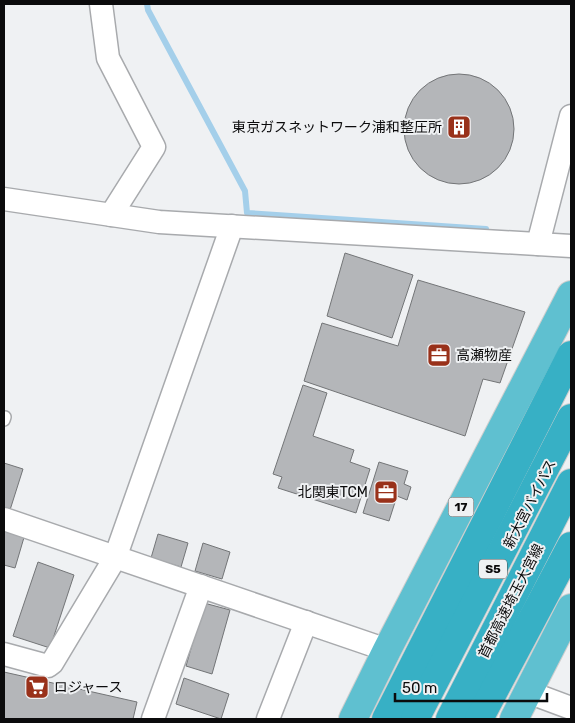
<svg xmlns="http://www.w3.org/2000/svg" width="575" height="723" viewBox="0 0 575 723" font-family="Rubik,'Noto Sans JP',sans-serif">
<style>
.lines{fill:none;stroke-linecap:round;stroke-linejoin:round}
.stream{stroke:#a4cfea;stroke-width:6}
.building{fill:#b4b6b9;stroke:#737577}
.service-casing{stroke:#a8aaad;stroke-width:14}
.minor-casing{stroke:#a8aaad;stroke-width:25}
.trunk-casing{stroke:#cecece;stroke-width:30}
.motorway-casing{stroke:#cecece;stroke-width:30}
.service{stroke:#fff;stroke-width:11}
.minor{stroke:#fff;stroke-width:22}
.trunk{stroke:#5fc0d0;stroke-width:28}
.motorway{stroke:#37b0c5;stroke-width:28}
.labels{text-anchor:middle;dominant-baseline:central;stroke-width:4;stroke-linejoin:round;paint-order:stroke}
.shield{fill:#eff1f3;stroke:#4f5051;stroke-width:1}
.shield-label{font-size:12px;font-weight:bold;fill:#0b0b0c}
.poi-label{font-size:14px;fill:#0b0b0c;stroke:#eff1f3;text-anchor:end}
.street-label{font-size:14px;fill:#0b0b0c;stroke:#eff1f3}
</style>
<rect width="100%" height="100%" fill="#eff1f3"/>
<g class="lines">
<polyline class="stream" points="147,4 148,10 245,191 247,213 486,229"/>
</g>
<g class="building">
<circle cx="459" cy="129" r="55"/>
<polygon points="345,253 413,275 392,338 327,316"/>
<polygon points="418,280 525,312 500,383 483,379 465,436 304,381 322,323 398,346"/>
<polygon points="303,385 327,393 313,436 354,450 350,462 370,469 356,513 278,488 282,477 273,474"/>
<polygon points="379,462 408,471 404,484 411,487 407,500 397,496 389,521 363,513"/>
<polygon points="4,463 23,469 10,510 4,508"/>
<polygon points="4,528 25,534 15,568 4,565"/>
<polygon points="158,534 188,543 181,567 151,558"/>
<polygon points="203,543 230,552 222,579 195,571"/>
<polygon points="38,562 74,575 50,648 13,636"/>
<polygon points="204,603 230,610 212,674 186,666"/>
<polygon points="4,672 137,702 133,719 4,719"/>
<polygon points="184,678 229,694 221,719 176,704"/>
</g>
<g class="lines">
<g class="service-casing">
<polyline id="service" points="4,420 5,417"/>
</g>
<g class="minor-casing">
<g id="minor">
<polyline points="101,4 108,58 154,147 111,215"/>
<polyline points="4,199 159,222 571,246"/>
<polyline points="538,244 571,116"/>
<polyline points="4,519 387,650"/>
<polyline points="4,654 48,666 52,663 115,558 232,226"/>
<polyline points="528,692 571,708"/>
<polyline points="153,719 201,586"/>
<polyline points="268,719 306,622"/>
</g>
</g>
<g class="trunk-casing">
<g id="trunk">
<polyline points="353,719 387,650 571,295"/>
<polyline points="514,719 571,608"/>
</g>
</g>
<g class="motorway-casing">
<g id="motorway">
<polyline points="386,719 571,355"/>
<polyline points="415,719 571,418"/>
<polyline points="450,719 571,483"/>
<polyline points="479,719 571,546"/>
</g>
</g>
<use href="#service" class="service"/>
<use href="#minor" class="minor"/>
<use href="#trunk" class="trunk"/>
<use href="#motorway" class="motorway"/>
</g>
<defs>
<g id="building-square" transform="scale(1.25)"><rect x="-9" y="-9" width="18" height="18" rx="4" fill="#99311a" stroke="#eff1f3"/><path d="M-4-6H4V6H1V3H-1V6H-4ZM-2.5-4.3h1.7v1.8h-1.7ZM.8-4.3h1.7v1.8H.8ZM-2.5-1h1.7V.8h-1.7ZM.8-1h1.7V.8H.8Z" fill="#fff"/></g>
<g id="office-square" transform="scale(1.25)"><rect x="-9" y="-9" width="18" height="18" rx="4" fill="#99311a" stroke="#eff1f3"/><path d="M-6-3h4V-5.5h4V-3h4V5H-6ZM-1-4.5V-3h2v-1.5ZM-6 0V1H6V0Z" fill="#fff"/></g>
<g id="supermarket-square" transform="scale(1.25)"><rect x="-9" y="-9" width="18" height="18" rx="4" fill="#99311a" stroke="#eff1f3"/><path d="M-6-5.5h2.5l.6 2H6L4.5 2H-2.5L-4.4-4H-6ZM-1.5 3.2a1.3 1.3 0 1 0 .1 0ZM3 3.2a1.3 1.3 0 1 0 .1 0Z" fill="#fff"/></g>
</defs>
<g fill-rule="evenodd">
<use href="#building-square" x="459" y="127"/>
<use href="#office-square" x="439" y="355"/>
<use href="#office-square" x="386" y="492"/>
<use href="#supermarket-square" x="37" y="687"/>
</g>
<g class="labels">
<g class="shield">
<rect x="448.5" y="497.5" width="25" height="19" rx="4"/>
<rect x="479" y="559.5" width="28" height="19" rx="4"/>
</g>
<g class="shield-label">
<text x="461" y="507">17</text>
<text x="493" y="569">S5</text>
</g>
<g class="poi-label">
<text x="442" y="127">東京ガスネットワーク浦和整圧所</text>
<text x="456" y="355" text-anchor="start">高瀬物産</text>
<text x="368" y="492">北関東TCM</text>
<text x="54" y="687" text-anchor="start">ロジャース</text>
</g>
<g class="street-label">
<text transform="translate(530 504) rotate(-63)">新大宮バイパス</text>
<text transform="translate(511 601) rotate(-63)">首都高速埼玉大宮線</text>
</g>
</g>
<rect width="575" height="723" fill="none" stroke="#0b0b0c" stroke-width="10"/>
<path d="M395 693v8h152v-8" fill="none" stroke="#0b0b0c" stroke-width="2.5"/>
<text x="402" y="693" font-size="15" fill="#0b0b0c" stroke="#eff1f3" stroke-width="4" paint-order="stroke">50 m</text>
</svg>
